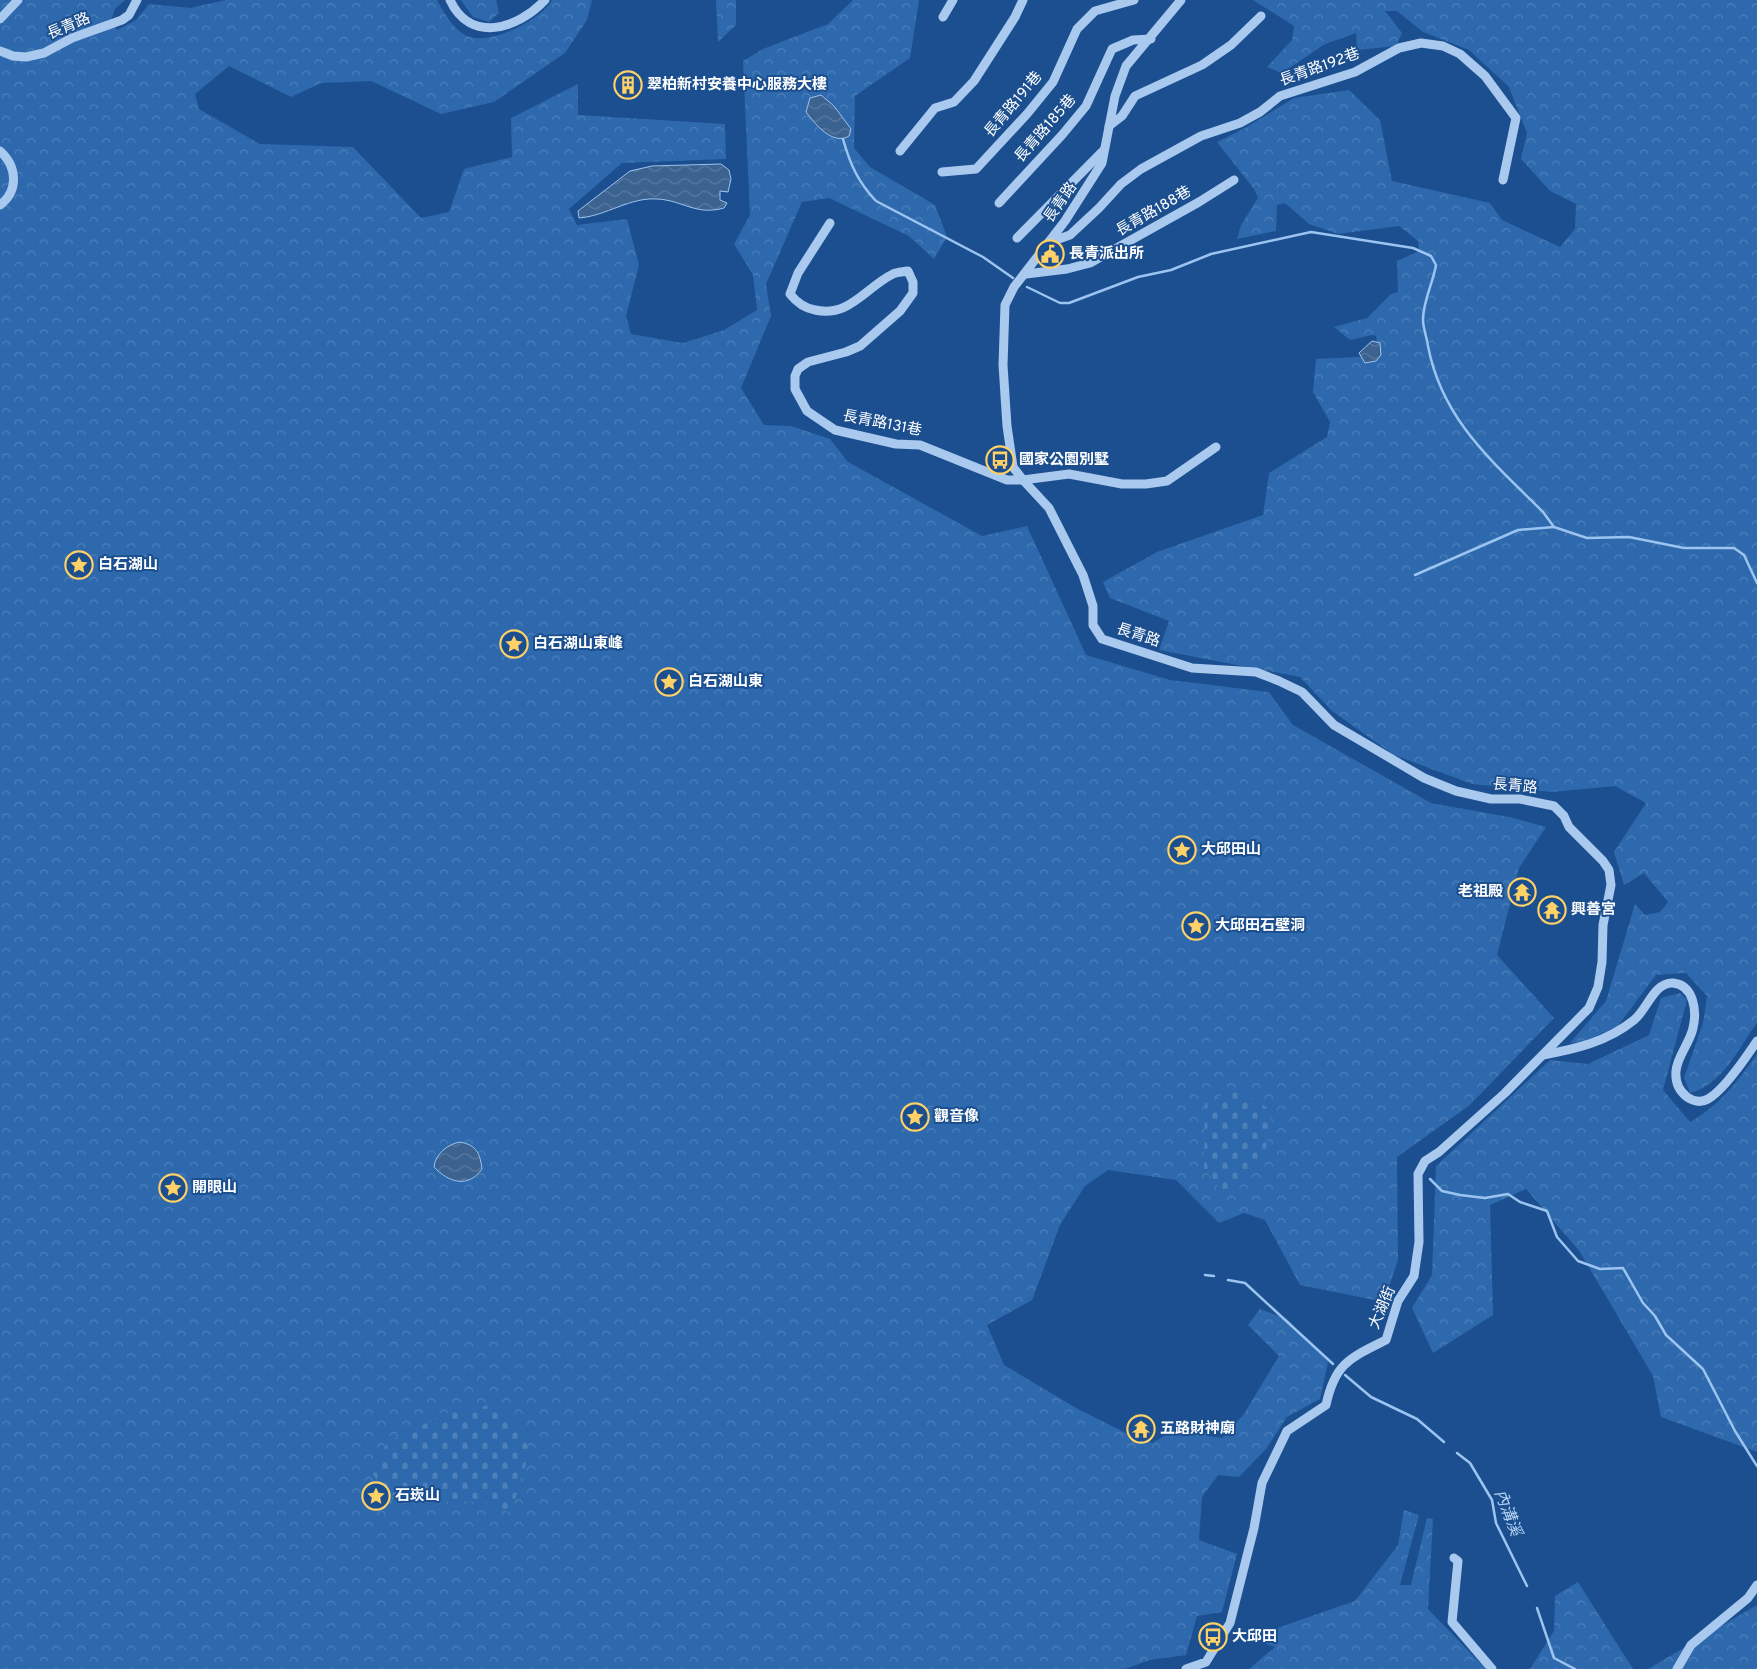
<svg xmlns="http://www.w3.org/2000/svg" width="1757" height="1669" viewBox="0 0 1757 1669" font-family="Overpass,'Noto Sans TC',sans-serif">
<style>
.forest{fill:url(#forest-crowns)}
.cemetery{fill:url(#cemetery-stones)}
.water{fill:url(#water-waves);stroke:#9cc4f0}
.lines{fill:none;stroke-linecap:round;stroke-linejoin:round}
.stream{stroke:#9cc4f0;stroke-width:2.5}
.minor{stroke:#a9c9ee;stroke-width:9}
.labels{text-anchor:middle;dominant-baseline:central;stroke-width:4;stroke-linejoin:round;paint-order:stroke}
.street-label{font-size:15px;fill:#fff;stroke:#1b4f8f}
.poi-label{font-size:15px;font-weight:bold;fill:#fff;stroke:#1b4f8f;text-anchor:start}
.water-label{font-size:16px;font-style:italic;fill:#b5d3f5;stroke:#1b4f8f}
</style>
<defs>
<pattern id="forest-crowns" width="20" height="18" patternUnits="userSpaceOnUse" patternTransform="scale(1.25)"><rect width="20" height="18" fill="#2e69ad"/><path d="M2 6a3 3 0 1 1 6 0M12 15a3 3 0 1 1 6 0" fill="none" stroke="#4d80b9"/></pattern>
<pattern id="cemetery-stones" width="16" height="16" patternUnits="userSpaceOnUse" patternTransform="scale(1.25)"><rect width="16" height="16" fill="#2e69ad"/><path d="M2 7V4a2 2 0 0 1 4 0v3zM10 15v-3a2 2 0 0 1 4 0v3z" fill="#4d80b9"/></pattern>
<pattern id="water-waves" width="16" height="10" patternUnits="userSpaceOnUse" patternTransform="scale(1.25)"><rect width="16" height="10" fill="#3c6290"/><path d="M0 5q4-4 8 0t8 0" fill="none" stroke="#597aa1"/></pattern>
</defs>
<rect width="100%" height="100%" fill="#1b4f8f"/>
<g class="forest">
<path d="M0,0h125l-10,9 -4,11 6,10 19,-10 13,-16 41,4 36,-8h211c6,12 17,30 30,36 23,10 74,-16 85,-36h40l-5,20 -22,33 -71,49 -53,12 -70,-33 -50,2 -30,14 -62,-31 -34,28 4,15 61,35 93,3 68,71 28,-6 15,-43 48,-12 -1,-39 67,-34v31l147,9 1,35 -104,4 -53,46 8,16 50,-6 12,46 -13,51 5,18 52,9 41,-13 33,-20 -4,-35 -19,-31 16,-29 -7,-154 20,-12 65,-25 25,-24h66l-9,58 -55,38 -1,52 16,19 65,38 12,32 -13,22 -25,-23 -80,-38 -27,4 -36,82 5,32 -30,72 23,37 27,1 39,13 18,23 134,74 45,-10 59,129 84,25 99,12 24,33 138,78 78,14 37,10 -27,41 -22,87 57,63 -84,87 -73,52 1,103 -14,42 -84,-17 -35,-65 -21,-7 -25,10 -43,-43 -68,-10 -23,16 -25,39 -28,75 -45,25 17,40 74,44 48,24 26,10 24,-14 27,-11 5,18 14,2 22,-24 35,-58 -31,-31 12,-16 27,10 41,43 -8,37 -33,18 -21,32 -27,28 -21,-2 -16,22 -3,43 38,14 -15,58 -25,4 -11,39 -36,5 -25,9h-1125z"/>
<polygon points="461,0 496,0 499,13 489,22 473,17"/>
<polygon points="716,0 736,0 736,25 718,42"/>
<path d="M1253,0h504v1023c-18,25 -35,62 -67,70l-6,-15 19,-55 4,-27 -21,-23 -30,2 -39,52 -35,15 -12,1 36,-42 29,-97 10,11 15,-3 8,-10 -24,-29 -20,12 -10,-33 32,-49 -31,-17 -64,6 -79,-8 -78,-29 -62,-44 -32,-34 -141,-27 10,-29 -59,-23 -7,-16 54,-30 106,-37 6,-42 58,-36 3,-15 -17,-30 3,-33 62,-3 -2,-20 -4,-1 -22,5 -16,-13 33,-9 24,-24 7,-2 -1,-31 22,-10 -1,-10 -19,-15 -61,8 -29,-10 -24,-21 -8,2 -1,26 -39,8 4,-14 17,-27 -4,-9 -37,-47 28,-14 49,-30 55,-8 31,30 12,61 98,22 12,17 58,27 15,-18 1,-25 -26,-13 -29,-32 6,-26 -18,-46 -40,-37 -46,-18 -26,-21h-12l17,22 -6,13 -39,4 -1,-17 -31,11 -43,29 -15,-6 25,-27 2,-14z"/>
<path d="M1680,993l7,7 -24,90 27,32c30,-17 48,-41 67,-68v398l-96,-35 -8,-41 -73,-124 -54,-63 -36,16 3,110 -60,38 -21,-45 20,-33 4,-109 114,-106 38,4 61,-29 12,-37z"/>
<polygon points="1404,1510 1419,1515 1400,1585 1411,1585 1427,1518 1433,1519 1428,1609 1486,1669 1249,1669 1275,1647 1248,1638 1355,1601 1398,1545"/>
<polygon points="1578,1582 1633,1669 1530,1669 1554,1631 1555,1596"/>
<polygon points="1757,1605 1757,1669 1648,1669"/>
</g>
<g class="cemetery">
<path d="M1238,1087l28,20 5,13c-7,13 -3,16 -5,30 -2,18 -28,34 -43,42l-19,-23 1,-66z"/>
<polygon points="490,1405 522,1426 529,1453 511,1513 480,1501 395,1504 372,1473 388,1442 447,1413"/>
</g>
<g class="water">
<path d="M821,95l13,11 17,23 -2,7c-16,10 -34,-12 -43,-24l4,-14z"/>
<path d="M721,164l8,6 2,9 -3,13 -8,-1v9l7,3 -3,5c-28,8 -42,-8 -67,-9 -27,-2 -51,17 -78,19l-1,-7 52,-40 22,-5z"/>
<polygon points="1372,341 1380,343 1381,355 1376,361 1365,363 1359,353"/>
<path d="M460,1142c17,3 20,12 22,27 -14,20 -34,13 -48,-2 1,-13 14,-23 26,-25z"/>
</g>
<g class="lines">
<g class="stream">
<path d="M843,139c7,25 15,43 33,62l107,56 30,21"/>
<path d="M1027,287l33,16h9l69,-26 33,-7 40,-16 100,-22 102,16 18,8 5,9c-3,18 -13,36 -13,55 0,8 4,18 5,26 14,74 65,116 115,166l11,15 33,11 42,-1 55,11h50l10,7 13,28"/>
<polyline points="1415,575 1518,530 1554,527"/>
<polyline points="1430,1179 1442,1191 1460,1195 1485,1198 1508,1194 1520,1202 1547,1211 1557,1237 1578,1261 1600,1269 1623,1268 1643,1303 1655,1316 1666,1335 1703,1369 1735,1431 1757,1466"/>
<polyline points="1205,1275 1214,1276"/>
<polyline points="1228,1280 1245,1283 1333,1364"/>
<polyline points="1345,1375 1371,1397 1417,1419 1444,1442"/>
<polyline points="1457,1453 1470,1463 1492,1500 1496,1523 1527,1586"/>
<polyline points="1537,1608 1554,1658 1575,1669"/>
</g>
<g class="minor">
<path d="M450,0c20,44 68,29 95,0"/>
<path d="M1181,0l-55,66 -11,30 -13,67 -37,58 -51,66 -9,18 -2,60 4,61 6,41 10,13 26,28 34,67 10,31v19l9,14 90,29 64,4 23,9 23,11 32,33 90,53 32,13 35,8h29l34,7 10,10 5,11 34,34 6,9 2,15 -8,40 -1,37 -4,25 -9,21 -84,85 -66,59 -14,9 -7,13 1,68 -5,34 -16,25 -12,39c-36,18 -51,23 -60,65l-39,26 -25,52 -8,45 -24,95 -24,39 -20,7"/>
<polyline points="943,17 953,0"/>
<polyline points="0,19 18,0"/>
<polyline points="0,51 13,56 26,57 44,53 72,38 122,20 129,15 137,0"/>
<polyline points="1109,126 1122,116 1135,96 1202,65 1231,45 1261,16"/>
<path d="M0,151c17,15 19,40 0,54"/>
<polyline points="900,151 935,108 954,102 974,81 1015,17 1023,0"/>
<polyline points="942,172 976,169 1027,114 1053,82 1077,29 1095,11 1134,0"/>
<polyline points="999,203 1062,135 1086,106 1112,49 1133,40 1151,39"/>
<path d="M830,223l-32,50 -8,21c7,9 14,14 25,16 34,8 51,-23 78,-36 4,-2 10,-2 15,-3l5,11v11l-13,18 -40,35 -14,6 -38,10 -10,7 -3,7v13l12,22 28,19 61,14 24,1 87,35h16l46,-6 53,10h24l21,-3 49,-34"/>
<polyline points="1017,238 1103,151"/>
<polyline points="1050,242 1070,235 1099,208 1121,184 1141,169 1201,136 1240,123 1260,112 1280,96 1355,72 1399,48 1421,43 1443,46 1460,54 1485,76 1516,118 1503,180"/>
<polyline points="1026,274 1067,269 1090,263 1199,202 1234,180"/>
<path d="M1543,1055c32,-6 64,-13 91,-35 13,-10 20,-38 39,-37 21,2 24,28 20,45 -3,15 -16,28 -17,43 -1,11 2,19 11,26 6,4 14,6 21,2 15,-8 39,-43 49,-58"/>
<polyline points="1454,1558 1458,1561 1452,1622 1492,1669"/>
<polyline points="1677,1669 1691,1645 1748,1598 1757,1585"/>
</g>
</g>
<defs>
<g id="building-ring" transform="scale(1.4375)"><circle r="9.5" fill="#1b4f8f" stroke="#ffd166" stroke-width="1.5"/><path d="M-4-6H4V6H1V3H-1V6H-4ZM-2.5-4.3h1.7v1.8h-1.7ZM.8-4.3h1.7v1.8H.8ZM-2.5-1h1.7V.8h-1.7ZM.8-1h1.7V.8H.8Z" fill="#ffd166"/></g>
<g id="civic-ring" transform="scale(1.4375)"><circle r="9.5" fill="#1b4f8f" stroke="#ffd166" stroke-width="1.5"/><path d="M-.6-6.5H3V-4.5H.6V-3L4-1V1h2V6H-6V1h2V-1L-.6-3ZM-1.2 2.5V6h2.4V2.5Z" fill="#ffd166"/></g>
<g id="bus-ring" transform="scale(1.4375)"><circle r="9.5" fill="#1b4f8f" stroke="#ffd166" stroke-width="1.5"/><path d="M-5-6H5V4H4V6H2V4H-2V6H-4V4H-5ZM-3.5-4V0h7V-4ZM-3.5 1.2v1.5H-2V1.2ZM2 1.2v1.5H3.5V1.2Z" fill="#ffd166"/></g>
<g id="sight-ring" transform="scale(1.4375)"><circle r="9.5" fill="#1b4f8f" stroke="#ffd166" stroke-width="1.5"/><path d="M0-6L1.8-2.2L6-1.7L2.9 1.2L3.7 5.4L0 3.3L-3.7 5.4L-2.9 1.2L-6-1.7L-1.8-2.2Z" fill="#ffd166"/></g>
<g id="temple-ring" transform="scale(1.4375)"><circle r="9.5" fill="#1b4f8f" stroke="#ffd166" stroke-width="1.5"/><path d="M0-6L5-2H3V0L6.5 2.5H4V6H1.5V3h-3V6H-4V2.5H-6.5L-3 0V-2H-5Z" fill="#ffd166"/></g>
</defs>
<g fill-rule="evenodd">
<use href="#building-ring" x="628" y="85"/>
<use href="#civic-ring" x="1050" y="254"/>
<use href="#bus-ring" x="1000" y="460"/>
<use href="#sight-ring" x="79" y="565"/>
<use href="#sight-ring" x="514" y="644"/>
<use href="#sight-ring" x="669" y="682"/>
<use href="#sight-ring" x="1182" y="850"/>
<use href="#temple-ring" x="1522" y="892"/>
<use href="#temple-ring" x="1552" y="910"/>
<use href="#sight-ring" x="1196" y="926"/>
<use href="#sight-ring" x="915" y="1117"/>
<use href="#sight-ring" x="173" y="1188"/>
<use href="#temple-ring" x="1141" y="1429"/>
<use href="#sight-ring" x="376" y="1496"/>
<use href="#bus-ring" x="1213" y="1637"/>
</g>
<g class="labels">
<g class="street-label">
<text transform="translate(69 27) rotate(-23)">長青路</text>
<text transform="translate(1320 68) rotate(-20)">長青路192巷</text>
<text transform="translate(1014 105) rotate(-50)">長青路191巷</text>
<text transform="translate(1046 129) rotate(-49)">長青路185巷</text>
<text transform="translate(1061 203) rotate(-55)">長青路</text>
<text transform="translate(1154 212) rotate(-30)">長青路188巷</text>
<text transform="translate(882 424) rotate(11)">長青路131巷</text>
<text transform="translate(1138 636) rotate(18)">長青路</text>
<text transform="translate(1515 787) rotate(5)">長青路</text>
<text transform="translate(1383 1308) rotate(-67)">大湖街</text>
</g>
<g class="poi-label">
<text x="647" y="85">翠柏新村安養中心服務大樓</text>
<text x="1069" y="254">長青派出所</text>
<text x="1019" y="460">國家公園別墅</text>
<text x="98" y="565">白石湖山</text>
<text x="533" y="644">白石湖山東峰</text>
<text x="688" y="682">白石湖山東</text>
<text x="1201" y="850">大邱田山</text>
<text x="1503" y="892" text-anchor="end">老祖殿</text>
<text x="1571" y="910">興善宮</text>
<text x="1215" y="926">大邱田石壁洞</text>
<text x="934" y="1117">觀音像</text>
<text x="192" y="1188">開眼山</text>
<text x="1160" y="1429">五路財神廟</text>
<text x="395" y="1496">石崁山</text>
<text x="1232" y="1637">大邱田</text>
</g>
<g class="water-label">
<text transform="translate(1507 1513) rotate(69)">內溝溪</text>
</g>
</g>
</svg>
